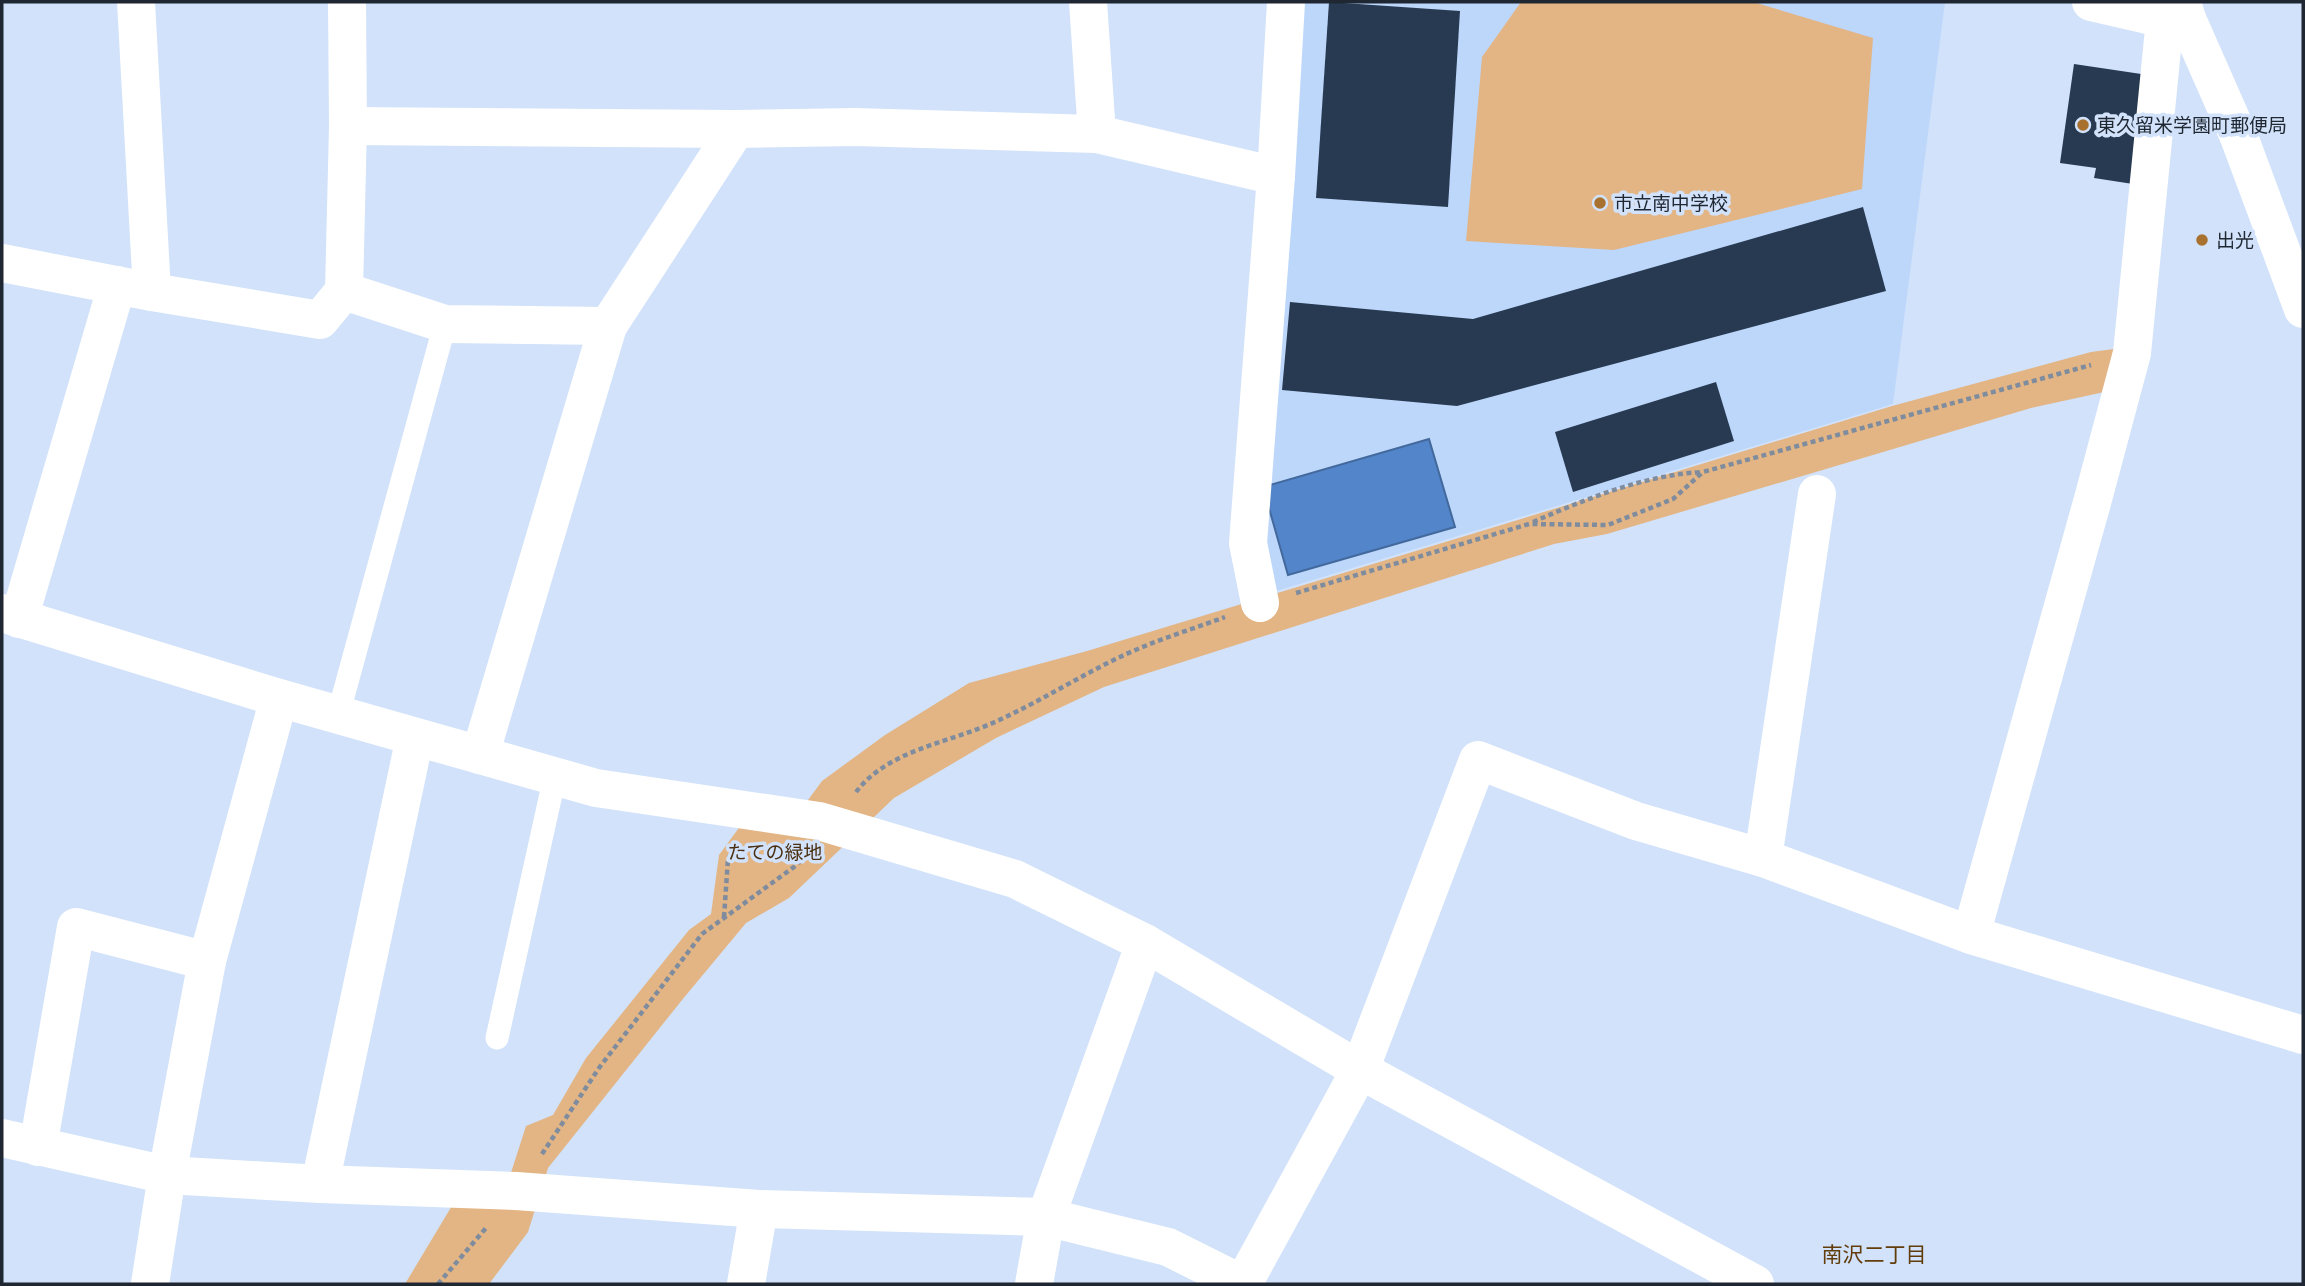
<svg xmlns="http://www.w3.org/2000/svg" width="2305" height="1286" viewBox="0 0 2305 1286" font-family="Manrope,'Noto Sans JP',sans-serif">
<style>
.built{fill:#bdd7fb}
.green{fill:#e3b585}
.water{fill:#5285ca;stroke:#43699c;stroke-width:2}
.building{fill:#283a51}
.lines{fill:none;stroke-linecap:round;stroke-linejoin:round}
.path{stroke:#7f8c9e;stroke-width:4.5;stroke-dasharray:5 3.5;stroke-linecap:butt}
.lane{stroke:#fff;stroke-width:23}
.street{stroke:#fff;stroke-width:38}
.poi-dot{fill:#a9712f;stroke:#d1e2fa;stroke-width:2.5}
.labels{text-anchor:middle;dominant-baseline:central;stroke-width:7;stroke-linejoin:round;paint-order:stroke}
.poi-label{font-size:19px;fill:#1f2732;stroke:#d1e2fa;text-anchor:start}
.park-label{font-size:19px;fill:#4a2f10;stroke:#d1e2fa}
.neighbourhood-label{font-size:21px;fill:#623c0b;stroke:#d1e2fa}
</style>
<rect width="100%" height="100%" fill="#d1e2fa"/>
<polygon class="built" points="1296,2 1945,2 1893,404 1270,593 1257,537"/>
<g class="green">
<polygon points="1521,2 1753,2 1873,38 1862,189 1614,250 1466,241 1482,57"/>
<polygon points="2129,347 2118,389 2031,408 1607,534 1554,544 1104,687 996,738 894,798 789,898 746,923 682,1000 548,1168 528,1232 489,1284 405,1284 456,1199 508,1182 526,1126 553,1115 586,1058 689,930 711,914 719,855 755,806 800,811 822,781 885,735 969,683 1087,651 1892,406 2091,352"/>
</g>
<polygon class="water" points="1429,439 1455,527 1288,575 1263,487"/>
<g class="building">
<polygon points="1329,2 1460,11 1448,207 1316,198"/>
<polygon points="2074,64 2148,75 2133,184 2094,178 2096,168 2060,163"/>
<polygon points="1863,207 1886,291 1457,406 1282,390 1290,302 1473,319"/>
<polygon points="1716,382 1734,441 1573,492 1555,432"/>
</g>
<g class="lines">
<g class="path">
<path d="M1533,522c53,-23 111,-47 169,-50"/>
<polyline points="1296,593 1529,524 1608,525 1673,499 1703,472 2091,365"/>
<path d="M856,792c33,-43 94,-49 141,-71 42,-19 81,-44 123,-64 33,-16 70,-27 105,-40"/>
<polyline points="724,917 728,859 735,847"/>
<polyline points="542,1154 599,1068 702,934 798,864 802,856"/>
<polyline points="438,1284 486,1228"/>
</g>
<g class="lane">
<polyline points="338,715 445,324"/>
<polyline points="497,1038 555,776"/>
</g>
<g class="street">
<polyline points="136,2 152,292"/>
<polyline points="1088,2 1097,134"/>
<polyline points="2091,2 2165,19 2187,19"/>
<polyline points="2182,2 2187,19 2239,137 2303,309"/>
<polyline points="348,126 736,129 855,127 1097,134 1276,176"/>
<polyline points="2,263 152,292 320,320 344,291 445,324 608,326"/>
<polyline points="344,291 348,126 347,2"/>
<polyline points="1260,603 1248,543 1276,176 1286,2"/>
<polyline points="2,613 279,698 596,788 819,821 1015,879 1145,943 1360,1070 1755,1284"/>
<polyline points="19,619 117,285"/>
<polyline points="480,755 608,326 736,129"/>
<polyline points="1763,858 1817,494"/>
<polyline points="1971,935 2093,499 2132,353 2165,19"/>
<polyline points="2,1138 167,1175 320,1184 516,1191 759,1209 1046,1217 1168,1247 1242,1284"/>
<polyline points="38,1147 76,927 207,961"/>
<polyline points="320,1184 415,737"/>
<polyline points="150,1284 167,1175 207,961 279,698"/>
<polyline points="746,1284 759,1209"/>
<polyline points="1034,1284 1046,1217 1145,943"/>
<polyline points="1243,1284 1360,1070 1478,760 1636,821 1763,858 1971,935 2303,1035"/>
</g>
</g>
<g class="poi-dot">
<circle cx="2083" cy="125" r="7"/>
<circle cx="1600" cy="203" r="7"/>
<circle cx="2202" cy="240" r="7"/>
</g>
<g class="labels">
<g class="poi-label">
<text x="2097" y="125">東久留米学園町郵便局</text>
<text x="1614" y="203">市立南中学校</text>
<text x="2216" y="240">出光</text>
</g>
<g class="park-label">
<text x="775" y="852">たての緑地</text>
</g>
<g class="neighbourhood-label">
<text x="1874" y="1254">南沢二丁目</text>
</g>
</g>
<rect width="2305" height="1286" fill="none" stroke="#1f2732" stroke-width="7"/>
</svg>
